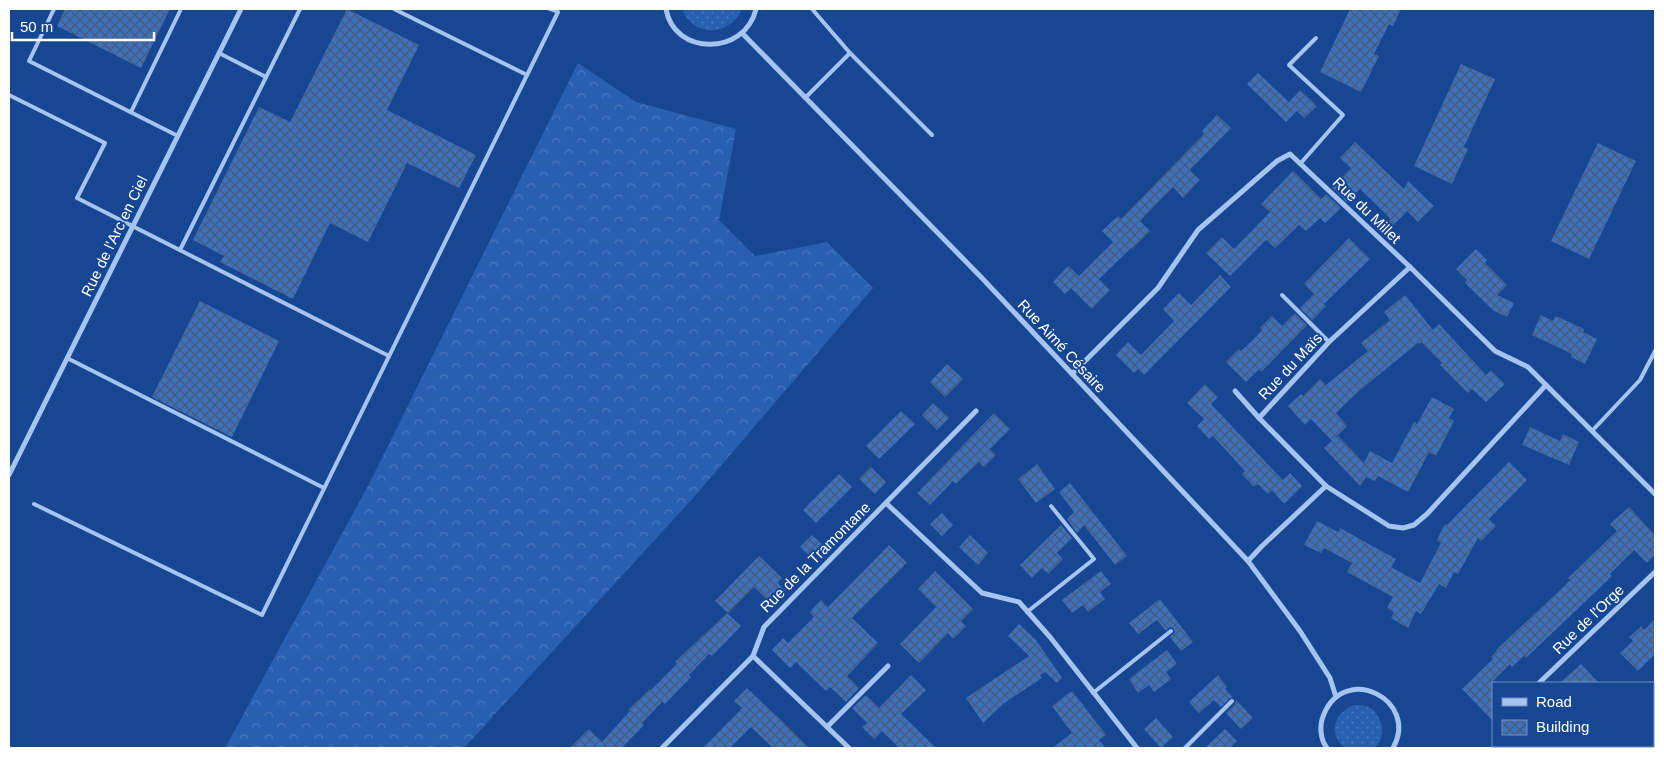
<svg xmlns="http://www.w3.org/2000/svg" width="1664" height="757" viewBox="0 0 1664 757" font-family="Arial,sans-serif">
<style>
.grass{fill:url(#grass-dots)}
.forest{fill:url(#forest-crowns)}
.building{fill:url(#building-cross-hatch)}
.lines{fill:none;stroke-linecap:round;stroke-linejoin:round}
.service{stroke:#a6c4f0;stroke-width:4}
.minor{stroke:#a6c4f0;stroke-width:5}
.labels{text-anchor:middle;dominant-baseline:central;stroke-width:4;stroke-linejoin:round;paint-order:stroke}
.street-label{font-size:15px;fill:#fff;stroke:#174693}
</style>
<defs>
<pattern id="grass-dots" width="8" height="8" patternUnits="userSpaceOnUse" patternTransform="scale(1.25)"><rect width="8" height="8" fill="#295fb1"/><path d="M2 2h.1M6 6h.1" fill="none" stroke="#4977bd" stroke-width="1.8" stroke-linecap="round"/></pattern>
<pattern id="forest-crowns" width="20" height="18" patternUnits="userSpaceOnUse" patternTransform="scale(1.25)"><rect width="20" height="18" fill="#295fb1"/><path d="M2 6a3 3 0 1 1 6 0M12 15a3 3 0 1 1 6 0" fill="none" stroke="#4977bd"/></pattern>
<pattern id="building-cross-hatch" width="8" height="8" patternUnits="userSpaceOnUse" patternTransform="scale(1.25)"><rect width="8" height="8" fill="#3f70ba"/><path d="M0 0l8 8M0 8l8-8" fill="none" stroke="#465c7e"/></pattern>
</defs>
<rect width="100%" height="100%" fill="#174693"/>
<g class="grass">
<path d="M682,9h60c-13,28 -48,29 -60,0z"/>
<path d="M1354,705c5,0 11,0 16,3 12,6 19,32 3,40 -7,3 -20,0 -28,0 -18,-15 -11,-35 9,-43z"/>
</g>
<polygon class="forest" points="578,63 636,102 736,129 719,220 755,256 827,242 873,288 695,496 464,748 225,748 368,486"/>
<g class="building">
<polygon points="65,9 170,9 141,68 57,26"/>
<polygon points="347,9 419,45 387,110 476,155 459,188 407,163 368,242 330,223 293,299 220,262 224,256 193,240 259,107 290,122"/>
<polygon points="1350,9 1401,9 1393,26 1389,24 1374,54 1379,56 1361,92 1320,72"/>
<polygon points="1461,64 1495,79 1464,147 1468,149 1452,184 1414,166"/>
<polygon points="1258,73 1289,102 1300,90 1317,106 1304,118 1297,111 1286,122 1247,84"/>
<polygon points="1217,115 1231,128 1190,170 1200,180 1183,198 1173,187 1140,221 1150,231 1132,249 1131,248 1099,279 1110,290 1092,309 1071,288 1065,294 1053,282 1068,266 1079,276 1113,242 1102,231 1118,216 1121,219 1204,134 1202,131"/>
<polygon points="1355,142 1404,189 1408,181 1434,206 1418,222 1407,211 1387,232 1385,230 1390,218 1360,189 1347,202 1332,187 1351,168 1340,158"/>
<polygon points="1598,143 1636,161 1589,259 1551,241"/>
<polygon points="1293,171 1321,199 1326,194 1341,208 1325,223 1320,218 1306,231 1299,225 1275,248 1266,240 1230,276 1206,253 1222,237 1234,249 1270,212 1261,204"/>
<polygon points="1349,238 1370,259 1324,304 1326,306 1312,320 1300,308 1314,294 1304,284"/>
<polygon points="1476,249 1487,260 1485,263 1507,285 1497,295 1514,303 1507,317 1494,311 1465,283 1467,280 1456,269"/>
<polygon points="1220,275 1231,287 1144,375 1138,369 1134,373 1116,355 1128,342 1141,355 1174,321 1163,309 1179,293 1191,305"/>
<polygon points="1405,295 1433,330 1439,324 1486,375 1491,370 1505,384 1486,402 1472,389 1468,393 1440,365 1442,363 1421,342 1420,344 1418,343 1360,390 1336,413 1347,426 1334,439 1338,436 1364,463 1370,451 1392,463 1414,422 1417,424 1432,397 1454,409 1449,418 1454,421 1436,456 1429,452 1408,492 1378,476 1375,481 1366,477 1360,486 1324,448 1332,441 1311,419 1305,425 1288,406 1301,394 1303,396 1320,379 1326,385 1368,351 1361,343 1390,320 1384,312"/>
<polygon points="200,301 279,341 232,437 152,397"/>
<polygon points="1295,313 1307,325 1261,372 1259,369 1246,382 1226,362 1239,349 1241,351 1252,341 1262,330 1260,328 1272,316 1282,326"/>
<polygon points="1541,315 1553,321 1556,316 1584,329 1583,332 1597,339 1585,364 1571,357 1572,354 1532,335"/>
<polygon points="947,364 963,379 945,397 930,382"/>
<polygon points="1205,384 1218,397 1211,404 1277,474 1283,480 1290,473 1302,486 1284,504 1272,490 1268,494 1258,484 1254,487 1242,474 1245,471 1213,436 1209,439 1197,426 1204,419 1187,403"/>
<polygon points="933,403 949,418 937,430 922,415"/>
<polygon points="901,411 915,424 879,459 866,446"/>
<polygon points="994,413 1010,429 990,449 996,455 984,467 979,462 956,484 953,481 930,505 917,493"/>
<polygon points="1530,427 1560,441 1563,434 1579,442 1569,465 1522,445"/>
<polygon points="1509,462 1527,480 1489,519 1496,526 1481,541 1478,538 1458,574 1454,572 1446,588 1439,584 1421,614 1416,611 1408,628 1391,618 1394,612 1387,608 1393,597 1347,572 1352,563 1324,548 1321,553 1304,545 1317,521 1338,532 1340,528 1396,559 1391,567 1420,583 1441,543 1437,540 1445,524 1447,525"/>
<polygon points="1037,464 1055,489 1036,503 1018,479"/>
<polygon points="871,467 886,482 875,494 859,479"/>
<polygon points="839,474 852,487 816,523 803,510"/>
<polygon points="1070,483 1127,556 1115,565 1084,525 1077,533 1067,519 1074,512 1059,492"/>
<polygon points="1629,507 1655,535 1655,555 1647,563 1634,550 1610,574 1612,576 1526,658 1524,656 1512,667 1510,664 1493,681 1493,721 1462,689 1493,659 1491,657 1497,651 1496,650 1557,593 1570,580 1568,578 1617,531 1610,524"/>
<polygon points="942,513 953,525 942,536 930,524"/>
<polygon points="1061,525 1072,538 1057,553 1063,559 1048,574 1042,568 1032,578 1020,565"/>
<polygon points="812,535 824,546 812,558 800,547"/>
<polygon points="970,535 988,553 978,565 959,547"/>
<polygon points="889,545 907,563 852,618 878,643 847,676 859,688 846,702 830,687 826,691 796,662 790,668 772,650 783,638 788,643 814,617 810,612 821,600 828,607"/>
<polygon points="759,556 782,578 778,583 784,590 771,603 754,587 728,613 715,601"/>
<polygon points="935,571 973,609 961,621 966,626 953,639 948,633 919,663 900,644 936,607 918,589"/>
<polygon points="1101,571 1111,584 1100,592 1105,599 1088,612 1083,605 1072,613 1062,600"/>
<polygon points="1160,599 1193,642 1181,651 1170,637 1175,632 1173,628 1170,627 1166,631 1157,620 1138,634 1129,623"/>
<polygon points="727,613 741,626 712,656 709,654 689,675 691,677 665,704 662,702 642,723 644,725 622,748 570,748 589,729 602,742 630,711 628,710 650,689 651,690 677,664 675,662"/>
<polygon points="1655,619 1655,654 1638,671 1620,653 1633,641 1629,637 1635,632 1641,626 1644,630"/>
<polygon points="1019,624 1036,640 1062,678 1057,683 1045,672 1040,675 1042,678 1003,704 983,723 966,698 1029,656 1008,636"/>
<polygon points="1167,650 1177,664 1166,672 1171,679 1154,692 1149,685 1138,693 1129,679"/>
<polygon points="1581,664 1599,683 1560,683"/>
<polygon points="911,675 926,690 901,714 936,748 899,748 882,731 874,739 862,727 867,723 852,708 866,695 879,708"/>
<polygon points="1218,675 1227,687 1225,689 1233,698 1230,698 1221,707 1214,700 1199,713 1189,702"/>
<polygon points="747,688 781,720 809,748 773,748 751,727 730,748 703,748 742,708 734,701"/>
<polygon points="1072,691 1106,735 1099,740 1106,748 1052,748 1072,733 1052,706"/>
<polygon points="1236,700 1253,718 1241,729 1226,713 1235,704"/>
<polygon points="1156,718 1173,737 1161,748 1144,729"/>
<polygon points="1225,729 1237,741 1230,748 1205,748"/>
</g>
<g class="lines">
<g class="service">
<polyline points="54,9 29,61 178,136"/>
<polyline points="394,9 527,75"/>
<polyline points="812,9 850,53 932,135"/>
<polyline points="219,53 266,77"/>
<polyline points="9,95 105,143 77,198 389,356"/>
<polyline points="805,98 850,53"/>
<polyline points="131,112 181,9"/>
<polyline points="1300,164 1343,115 1289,65 1316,38"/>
<polyline points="180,250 300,9"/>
<polyline points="1282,295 1329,342"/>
<polyline points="67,358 324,488"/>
<polyline points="1592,431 1640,380 1655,351"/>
<polyline points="34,504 262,615 558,12 550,9"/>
<polyline points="1027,612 1094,559 1051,506"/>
<polyline points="1093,693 1171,631"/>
<polyline points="1185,748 1232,701"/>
</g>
<g class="minor">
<path d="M666,9c8,47 79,47 90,0"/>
<polyline points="742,33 981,277 1248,561 1300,631 1330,678 1336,697"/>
<polyline points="1410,267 1329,342 1259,418 1326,486 1389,526 1403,528 1414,525 1427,514 1546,385"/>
<polyline points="1072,374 1158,288 1198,230 1277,161 1290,154 1410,267 1495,351 1528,367 1655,494"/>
<polyline points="1235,391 1259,418"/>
<polyline points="9,475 241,9"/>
<polyline points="886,503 982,593 1019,602 1050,637 1137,748"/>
<polyline points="1248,561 1262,546 1326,486"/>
<polyline points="753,656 849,748"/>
<polyline points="1539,683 1655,572"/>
<polyline points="827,727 888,666"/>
<polyline points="1586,746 1589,748"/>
<polyline points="662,748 753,656 764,627 976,411"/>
<path d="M1327,748c-7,-9 -8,-23 -3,-34 21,-51 96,-14 69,34"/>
</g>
</g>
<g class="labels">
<g class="street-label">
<text transform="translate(1367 210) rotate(44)">Rue du Millet</text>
<text transform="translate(114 236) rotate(-64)">Rue de l'Arc en Ciel</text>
<text transform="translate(1062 346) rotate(47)">Rue Aimé Césaire</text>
<text transform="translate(1290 366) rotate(-47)">Rue du Maïs</text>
<text transform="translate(815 557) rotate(-45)">Rue de la Tramontane</text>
<text transform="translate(1588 619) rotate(-44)">Rue de l'Orge</text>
</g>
</g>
<rect width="1664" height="757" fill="none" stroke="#ffffff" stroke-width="20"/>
<rect x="1492" y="682" width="162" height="65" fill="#174693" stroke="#7490be"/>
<rect x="1502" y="698" width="25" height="8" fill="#a6c4f0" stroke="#7490be"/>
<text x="1536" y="707" font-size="15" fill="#ffffff">Road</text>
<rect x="1502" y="720" width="25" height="15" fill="url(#building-cross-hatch)" stroke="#7490be"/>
<text x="1536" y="732" font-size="15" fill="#ffffff">Building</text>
<path d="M12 32v8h142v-8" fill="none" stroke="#ffffff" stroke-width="2.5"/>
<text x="20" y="32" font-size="15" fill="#ffffff" stroke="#174693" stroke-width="4" paint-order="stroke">50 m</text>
</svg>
